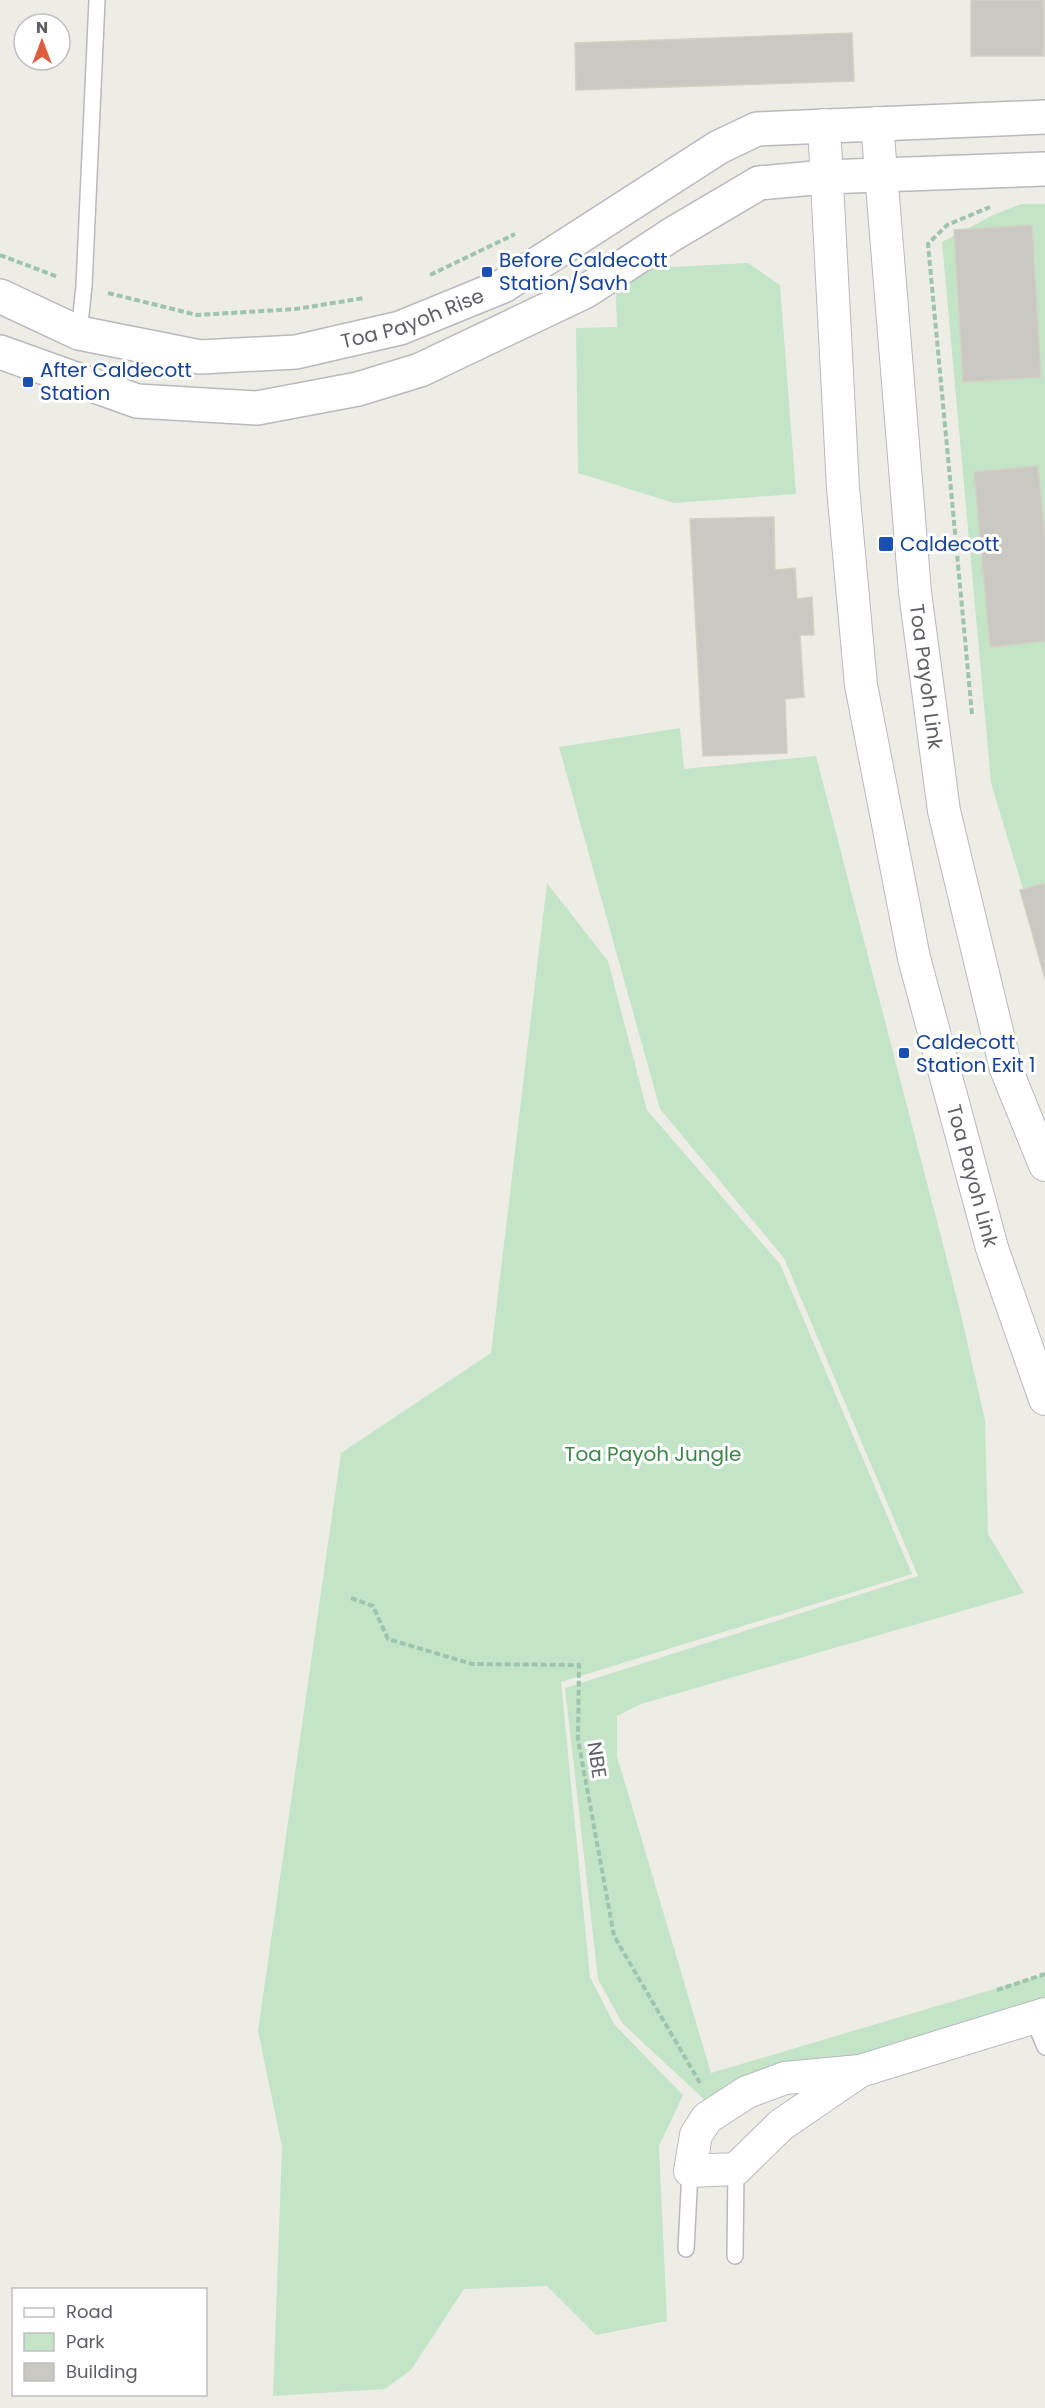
<svg xmlns="http://www.w3.org/2000/svg" width="1045" height="2408" viewBox="0 0 1045 2408" font-family="Poppins,sans-serif">
<style>
.green{fill:#c4e4c8}
.building{fill:#cac8c2;stroke:#d3d0c4;stroke-width:1.5}
.lines{fill:none;stroke-linecap:round;stroke-linejoin:round}
.service-casing{stroke:#b8b9be;stroke-width:18}
.minor-casing{stroke:#b8b9be;stroke-width:34}
.secondary-casing{stroke:#b7b9be;stroke-width:36}
.path{stroke:#9ec4ad;stroke-width:4;stroke-dasharray:6 3;stroke-linecap:butt}
.service{stroke:#fff;stroke-width:15}
.minor{stroke:#fff;stroke-width:32}
.secondary{stroke:#fff;stroke-width:33}
.transit-dot{fill:#1a4fb4;stroke:#fff;stroke-width:2}
.labels{text-anchor:middle;dominant-baseline:central;stroke-width:6;stroke-linejoin:round;paint-order:stroke}
.transit-label{font-size:20px;fill:#164399;stroke:#fff;text-anchor:start}
.street-label{font-size:20px;fill:#5d5f65;stroke:#fff}
.park-label{font-size:20px;fill:#3d8449;stroke:#fff}
</style>
<rect width="100%" height="100%" fill="#eeede5"/>
<g class="green">
<polygon points="1021,204 1045,204 1045,962 991,783 942,242 993,215"/>
<polygon points="748,263 780,285 796,494 674,503 578,473 576,328 617,327 615,270"/>
<polygon points="680,728 684,769 816,756 958,1302 985,1420 988,1534 1024,1593 641,1704 617,1716 617,1756 711,2073 1045,1974 1045,2004 709,2104 622,2023 598,1979 565,1688 918,1576 784,1258 660,1109 559,747"/>
<polygon points="547,883 608,961 647,1110 780,1264 912,1574 561,1682 590,1977 614,2024 683,2095 659,2146 667,2321 596,2335 547,2286 464,2289 411,2370 385,2389 273,2396 282,2147 258,2031 341,1453 491,1353"/>
</g>
<g class="building">
<rect x="971" y="0" width="73" height="56"/>
<polygon points="852,33 854,81 576,90 575,43"/>
<polygon points="1032,225 1041,377 963,382 954,230"/>
<polygon points="1038,466 1045,538 1045,641 990,647 974,472"/>
<polygon points="774,517 775,570 795,568 797,599 812,597 814,635 800,635 804,697 785,699 787,753 703,756 690,519"/>
<polygon points="1045,883 1045,979 1020,890"/>
</g>
<g class="lines">
<g class="service-casing">
<g id="service">
<polyline points="79,333 84,286 97,0"/>
<polyline points="1033,2018 1045,2047"/>
<polyline points="686,2249 690,2171"/>
<polyline points="735,2256 736,2169"/>
</g>
</g>
<g class="minor-casing">
<g id="minor">
<path id="s1" d="M877,123l38,469 29,219 62,258 39,96"/>
<path id="s2" d="M824,125l19,363 18,197 53,273 78,290 53,151"/>
<polyline points="860,2071 781,2125 736,2169 690,2171 696,2135 707,2118 747,2092 785,2078 860,2071 1045,2014"/>
</g>
</g>
<g class="secondary-casing">
<g id="secondary">
<path id="s3" d="M0,296l79,37 121,24 96,-5 104,-24 103,-42 216,-139 38,-18 288,-12"/>
<polyline points="0,352 137,401 257,408 358,389 420,370 586,291 671,235 759,183 825,177 1045,169"/>
</g>
</g>
<g class="path">
<polyline points="0,255 58,277"/>
<polyline points="430,275 515,234"/>
<polyline points="108,293 197,315 296,309 364,298"/>
<polyline points="972,714 928,244 947,225 990,207"/>
<polyline points="351,1598 373,1606 388,1639 472,1664 579,1665 578,1739 614,1936 700,2083"/>
<polyline points="997,1990 1045,1974"/>
</g>
<use href="#service" class="service"/>
<use href="#minor" class="minor"/>
<use href="#secondary" class="secondary"/>
</g>
<g class="transit-dot">
<rect x="481" y="266" width="12" height="12" rx="3"/>
<rect x="22" y="376" width="12" height="12" rx="3"/>
<rect x="878" y="536" width="16" height="16" rx="3"/>
<rect x="898" y="1047" width="12" height="12" rx="3"/>
</g>
<g class="labels">
<g class="transit-label">
<text x="499" y="260">Before Caldecott<tspan x="499" dy="23">Station/Savh</tspan></text>
<text x="40" y="370">After Caldecott<tspan x="40" dy="23">Station</tspan></text>
<text x="900" y="544">Caldecott</text>
<text x="916" y="1042">Caldecott<tspan x="916" dy="23">Station Exit 1</tspan></text>
</g>
<g class="street-label">
<text stroke="none"><textPath href="#s3" startOffset="428">Toa Payoh Rise</textPath></text>
<text stroke="none"><textPath href="#s1" startOffset="556">Toa Payoh Link</textPath></text>
<text stroke="none"><textPath href="#s2" startOffset="1065">Toa Payoh Link</textPath></text>
<text transform="translate(597 1760) rotate(81)">NBE</text>
</g>
<g class="park-label">
<text x="653" y="1454">Toa Payoh Jungle</text>
</g>
</g>
<rect x="12" y="2288" width="195" height="108" fill="#ffffff" stroke="#bebfc1" stroke-width="1.5"/>
<rect x="24" y="2308" width="30" height="9" fill="#ffffff" stroke="#bebfc1" stroke-width="1.5"/>
<text x="66" y="2318" font-size="18" fill="#5d5f65">Road</text>
<rect x="24" y="2333" width="30" height="18" fill="#c4e4c8" stroke="#bebfc1" stroke-width="1.5"/>
<text x="66" y="2348" font-size="18" fill="#5d5f65">Park</text>
<rect x="24" y="2363" width="30" height="18" fill="#cac8c2" stroke="#bebfc1" stroke-width="1.5"/>
<text x="66" y="2378" font-size="18" fill="#5d5f65">Building</text>
<g transform="translate(42 42)"><circle r="28" fill="#ffffff" stroke="#bebfc1" stroke-width="1.5"/>
<path d="M0-4.5L10 22L0 15L-10 22Z" fill="#dc5e3e"/>
<text y="-9" font-size="16" font-weight="bold" text-anchor="middle" fill="#5d5f65">N</text>
</g>
</svg>
